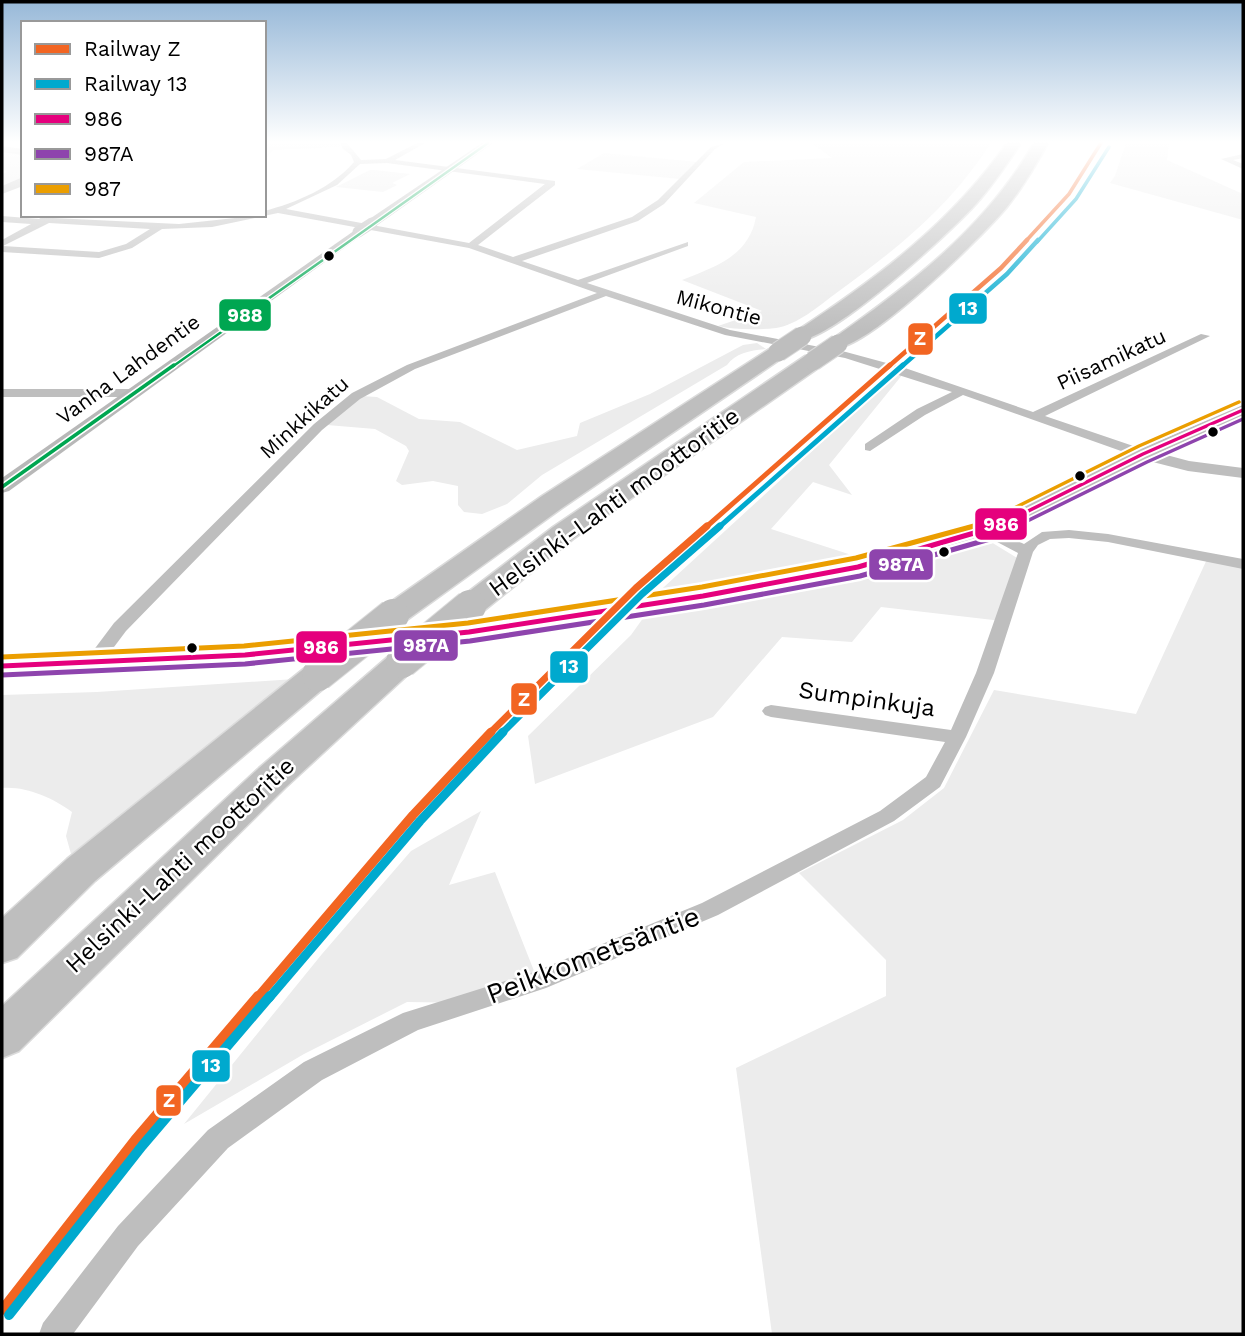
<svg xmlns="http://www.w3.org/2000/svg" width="1245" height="1336" viewBox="0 0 1245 1336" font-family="'Work Sans',sans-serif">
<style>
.green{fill:#ececec}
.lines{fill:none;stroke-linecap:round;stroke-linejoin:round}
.river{fill:#bfbfbf;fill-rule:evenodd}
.tertiary-tunnel{stroke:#d9d9d9;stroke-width:22;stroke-dasharray:22 10;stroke-linecap:butt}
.motorway-casing{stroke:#dbdbdb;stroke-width:3}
.minor{fill:#bebebe;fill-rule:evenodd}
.tertiary{fill:#bebebe;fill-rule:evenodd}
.secondary{fill:#b8b8b8;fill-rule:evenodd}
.motorway{fill:#bebebe;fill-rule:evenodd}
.motorway-bridge-far1-casing{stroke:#dbdbdb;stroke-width:21;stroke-linecap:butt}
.motorway-bridge-casing{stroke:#dbdbdb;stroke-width:34;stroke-linecap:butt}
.secondary-bridge{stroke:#b8b8b8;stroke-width:11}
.motorway-bridge-far1{stroke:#bebebe;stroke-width:19}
.motorway-bridge{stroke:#bebebe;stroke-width:32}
.bus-1-far1-casing{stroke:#fff;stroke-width:7}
.bus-1-casing{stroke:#fff;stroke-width:10}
.bus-2-far1-casing{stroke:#fff;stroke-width:7}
.bus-2-casing{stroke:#fff;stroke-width:10}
.bus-3-far1-casing{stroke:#fff;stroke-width:7}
.bus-3-casing{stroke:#fff;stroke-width:10}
.bus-4-far1-casing{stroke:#fff;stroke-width:5}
.bus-4-casing{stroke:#fff;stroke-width:7}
.bus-1-far1{stroke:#e5007d;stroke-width:3.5}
.bus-1{stroke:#e5007d;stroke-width:5}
.bus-2-far1{stroke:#8e44ad;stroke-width:3.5}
.bus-2{stroke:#8e44ad;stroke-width:5}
.bus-3-far1{stroke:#eb9e00;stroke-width:3.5}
.bus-3{stroke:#eb9e00;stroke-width:5}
.bus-4-far1{stroke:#00a651;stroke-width:2.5}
.bus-4{stroke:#00a651;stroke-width:3.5}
.rail-1-far5-casing{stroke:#fff;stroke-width:6}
.rail-1-far4-casing{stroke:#fff;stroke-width:7}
.rail-1-far3-casing{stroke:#fff;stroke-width:9}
.rail-1-far2-casing{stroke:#fff;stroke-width:12}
.rail-1-far1-casing{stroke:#fff;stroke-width:14}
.rail-1-casing{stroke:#fff;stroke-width:16}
.rail-2-far5-casing{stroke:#fff;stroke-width:6}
.rail-2-far4-casing{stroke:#fff;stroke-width:7}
.rail-2-far3-casing{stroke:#fff;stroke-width:9}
.rail-2-far2-casing{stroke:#fff;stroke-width:12}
.rail-2-far1-casing{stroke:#fff;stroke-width:14}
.rail-2-casing{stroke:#fff;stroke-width:16}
.rail-1-far5{stroke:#f26522;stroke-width:3.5}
.rail-1-far4{stroke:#f26522;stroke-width:4.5}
.rail-1-far3{stroke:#f26522;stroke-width:5}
.rail-1-far2{stroke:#f26522;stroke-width:7}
.rail-1-far1{stroke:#f26522;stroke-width:9}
.rail-1{stroke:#f26522;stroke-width:10}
.rail-2-far5{stroke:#00a9ce;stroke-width:3.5}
.rail-2-far4{stroke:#00a9ce;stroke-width:4.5}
.rail-2-far3{stroke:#00a9ce;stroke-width:5}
.rail-2-far2{stroke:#00a9ce;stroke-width:7}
.rail-2-far1{stroke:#00a9ce;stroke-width:9}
.rail-2{stroke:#00a9ce;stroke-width:10}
.bus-dot{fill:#000;stroke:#fff;stroke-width:2.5}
.labels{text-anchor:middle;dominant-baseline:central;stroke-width:5;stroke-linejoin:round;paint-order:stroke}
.far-street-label{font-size:21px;fill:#000;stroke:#fff}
.street-label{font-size:24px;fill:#000;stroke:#fff}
.near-street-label{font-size:28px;fill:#000;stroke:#fff}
.line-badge{stroke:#fff;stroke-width:2.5}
.badge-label{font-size:19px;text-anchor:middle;font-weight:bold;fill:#fff}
</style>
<rect width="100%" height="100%" fill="#fff"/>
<g class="green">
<polygon points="264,143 340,143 340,147 273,150 264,161"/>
<path d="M798,143h193c-44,67 -92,104 -156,151 -16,12 -38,31 -59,34 -18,2 -41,2 -58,-2l44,-15 -80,-31c33,-13 67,-24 74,-63l-62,-14 50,-41 88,-4 -19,-14z"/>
<polygon points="1126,143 1176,143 1169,144 1167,160 1243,194 1243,220 1110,183 1115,176"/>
<polygon points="2,150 23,153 23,179 2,187 2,174 7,172 2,168"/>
<polygon points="604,153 697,162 680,179 577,169"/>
<polygon points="370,170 374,170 410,174 392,183 397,185 383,192 336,187"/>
<path d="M757,343l9,6c-14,1 -31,4 -39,16l-185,110 -35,29 -25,10 -18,-2 -6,-7v-19l-25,-5 -31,4 -6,-4 13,-30 -3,-5 -31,-17 -48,-4 34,-29 16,1 42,22 41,3 57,28 60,-14 3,-13 70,-29 93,-49z"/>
<polygon points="897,373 903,374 829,465 852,495 813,482 771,529 864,559 652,598"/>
<polygon points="986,539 1022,561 1002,621 881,607 852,642 782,637 713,717 535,784 528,736 631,635 646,614 941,556"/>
<polygon points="1208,557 1243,564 1243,1334 772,1334 736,1068 886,996 886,960 799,873 903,820 944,788 994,690 1136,714"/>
<path d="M295,679l-224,175 -5,-18 6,-24c-19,-14 -46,-26 -70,-24v-93l95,-3z"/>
<polygon points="481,811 449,885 495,872 538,981 470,1003 407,1002 304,1054 184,1124 322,954 411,851"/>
</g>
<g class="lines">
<g class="river">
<polygon points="2,146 23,149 23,155 2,152"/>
<polygon points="23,177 23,186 2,194 2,186"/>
</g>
<polyline class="tertiary-tunnel" points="573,617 626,608"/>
<g class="motorway-casing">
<g id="motorway">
<path d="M1007,143h14c-14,21 -28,42 -45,61 -23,26 -151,144 -181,136l-3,-4 3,-4c81,-53 156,-109 212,-189z"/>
<path d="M1034,143h14c-12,22 -25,44 -41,64 -22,27 -145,149 -176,141l-3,-4 3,-4c79,-55 155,-113 203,-197z"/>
<polygon points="778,346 785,348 789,352 785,356 562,508 404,622 393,624 382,622 377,615 382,608 542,496 771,348"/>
<polygon points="813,355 821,356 824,361 821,366 573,539 481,613 470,615 459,613 455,606 459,599 553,527 805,356"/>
<polygon points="402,651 414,655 419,662 414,669 285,788 19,1051 2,1058 2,1006 259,768 390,655"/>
<polygon points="318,664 330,667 335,675 330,683 95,881 17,958 2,963 2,918 67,859 306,667"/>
</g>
</g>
<g class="minor">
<path d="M341,143h6l14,17 25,-1 31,-16h8l-30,17 160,21v4l-77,60 35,12 119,-40 26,-17 53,-53 14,-4 -10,6 -51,55 -26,17 -116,40 56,19 110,-38v4l-101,37 143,47 116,22 59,16 128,44 168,-78 9,2 -165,80 103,35v6h-10l-175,-62 -38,20 -55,36 -5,-1v-6l52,-35 35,-17 -107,-34 -120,-23 -119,-39 -191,73 -55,30 -38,31 -196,201 -27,36h-12l-3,-4 30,-40 200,-199 38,-31 55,-28 190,-72 -128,-45 -191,-35 -66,14 -50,2 -30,19 -33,10 -97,-6v-12l29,-16 -29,-2v-6l37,3 6,-4h11l-3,3 126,6 85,-9v-4c32,-8 69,-24 90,-49l-3,-7 -9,-7zM387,163l158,21 -76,59 -183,-34 51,-24 23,-21zM49,223l101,6 -24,15 -27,8 -96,-6z"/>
<polygon points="1243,154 1243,158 1233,160 1243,164 1243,169 1221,159"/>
<polygon points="2,389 134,389 140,393 134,397 2,397"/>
<polygon points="987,527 1024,544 1042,532 1069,530 1108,534 1243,559 1243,569 1108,542 1069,538 1050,539 1038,545 1033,552 994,673 966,737 940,787 894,821 718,915 546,988 418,1030 322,1080 228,1148 138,1246 73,1334 39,1334 43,1323 118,1226 208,1130 304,1062 403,1013 534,972 702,903 880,811 926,777 945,742 771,717 765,715 762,711 765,707 771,705 951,730 976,673 1018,553 982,534 980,531 982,528"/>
</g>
<g class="tertiary">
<path d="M1243,405v11l-84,37 30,8 54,7v10l-55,-7 -43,-11c-58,29 -117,65 -179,85 -106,36 -229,50 -340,69l-7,-2 -4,-4 4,-4 7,-2 232,-41 95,-24 54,-23 130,-64z"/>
<polygon points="573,611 581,612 584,617 581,622 469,639 461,637 458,632 461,627 469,625"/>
<polygon points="422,630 430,632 433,637 430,642 378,649 370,647 367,642 370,637"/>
<polygon points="336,639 344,641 347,646 344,651 154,668 2,673 2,659 154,654"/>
</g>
<g class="secondary">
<polygon points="482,143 493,143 376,226 368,226 368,220"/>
<polygon points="358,228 362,229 362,235 9,491 2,493 2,478"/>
</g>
<use href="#motorway" class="motorway"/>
<g class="motorway-bridge-far1-casing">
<g id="motorway-bridge-far1">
<polyline points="778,352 802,336"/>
<polyline points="813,361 838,344"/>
</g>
</g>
<g class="motorway-bridge-casing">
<g id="motorway-bridge">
<polyline points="402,662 470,606"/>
<polyline points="318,675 393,615"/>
</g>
</g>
<polyline class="secondary-bridge" points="358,232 372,223"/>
<use href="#motorway-bridge-far1" class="motorway-bridge-far1"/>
<use href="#motorway-bridge" class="motorway-bridge"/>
<g class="bus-1-far1-casing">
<polyline id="bus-1-far1" points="994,528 1143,454 1243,410"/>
</g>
<g class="bus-1-casing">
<polyline id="bus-1" points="2,666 245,655 469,632 703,596 858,567 998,526"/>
</g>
<g class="bus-2-far1-casing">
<polyline id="bus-2-far1" points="1013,528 1147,462 1243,419"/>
</g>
<g class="bus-2-casing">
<polyline id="bus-2" points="2,675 245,664 470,641 704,605 860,576 990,539 1017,526"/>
</g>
<g class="bus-3-far1-casing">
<polyline id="bus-3-far1" points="967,528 984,523 1139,446 1239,402"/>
</g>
<g class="bus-3-casing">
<polyline id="bus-3" points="2,657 244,646 468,623 702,587 856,558 974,526"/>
</g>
<g class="bus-4-far1-casing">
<polyline id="bus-4-far1" points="172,367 488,143"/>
</g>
<g class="bus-4-casing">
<polyline id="bus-4" points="2,487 174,365"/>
</g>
<use href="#bus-1-far1" class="bus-1-far1"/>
<use href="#bus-1" class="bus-1"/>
<use href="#bus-2-far1" class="bus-2-far1"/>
<use href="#bus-2" class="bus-2"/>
<use href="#bus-3-far1" class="bus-3-far1"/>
<use href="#bus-3" class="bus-3"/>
<use href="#bus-4-far1" class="bus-4-far1"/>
<use href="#bus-4" class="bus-4"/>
<g class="rail-1-far5-casing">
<polyline id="rail-1-far5" points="1025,242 1069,194 1101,143"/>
</g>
<g class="rail-1-far4-casing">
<polyline id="rail-1-far4" points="888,367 1001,268 1027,240"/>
</g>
<g class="rail-1-far3-casing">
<polyline id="rail-1-far3" points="705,528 890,365"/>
</g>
<g class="rail-1-far2-casing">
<polyline id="rail-1-far2" points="489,734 636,588 707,526"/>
</g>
<g class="rail-1-far1-casing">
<polyline id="rail-1-far1" points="257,998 413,815 491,732"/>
</g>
<g class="rail-1-casing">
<polyline id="rail-1" points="2,1310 135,1140 258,996"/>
</g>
<g class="rail-2-far5-casing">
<polyline id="rail-2-far5" points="1037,242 1076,199 1109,147"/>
</g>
<g class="rail-2-far4-casing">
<polyline id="rail-2-far4" points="901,367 1007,274 1038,240"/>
</g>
<g class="rail-2-far3-casing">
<polyline id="rail-2-far3" points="718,528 903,365"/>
</g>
<g class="rail-2-far2-casing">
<polyline id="rail-2-far2" points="501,734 642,594 720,526"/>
</g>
<g class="rail-2-far1-casing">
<polyline id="rail-2-far1" points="269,998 420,821 503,732"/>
</g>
<g class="rail-2-casing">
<polyline id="rail-2" points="9,1315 142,1146 270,996"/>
</g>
<use href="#rail-1-far5" class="rail-1-far5"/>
<use href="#rail-1-far4" class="rail-1-far4"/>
<use href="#rail-1-far3" class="rail-1-far3"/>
<use href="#rail-1-far2" class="rail-1-far2"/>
<use href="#rail-1-far1" class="rail-1-far1"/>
<use href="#rail-1" class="rail-1"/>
<use href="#rail-2-far5" class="rail-2-far5"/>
<use href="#rail-2-far4" class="rail-2-far4"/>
<use href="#rail-2-far3" class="rail-2-far3"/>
<use href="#rail-2-far2" class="rail-2-far2"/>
<use href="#rail-2-far1" class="rail-2-far1"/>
<use href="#rail-2" class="rail-2"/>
</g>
<linearGradient id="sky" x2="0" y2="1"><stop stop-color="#97b8d8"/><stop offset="0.43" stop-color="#fff"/><stop offset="1" stop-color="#fff" stop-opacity="0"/></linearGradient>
<rect width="1245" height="330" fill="url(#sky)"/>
<g class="bus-dot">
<circle cx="329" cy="256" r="6"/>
<circle cx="1213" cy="432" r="6"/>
<circle cx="1080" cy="476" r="6"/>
<circle cx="944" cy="552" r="6"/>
<circle cx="192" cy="648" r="6"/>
</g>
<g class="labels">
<g class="far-street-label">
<text transform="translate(719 307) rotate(15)">Mikontie</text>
<text transform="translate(1111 359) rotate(-25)">Piisamikatu</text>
<text transform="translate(128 369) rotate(-36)">Vanha Lahdentie</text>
<text transform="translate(304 417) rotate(-42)">Minkkikatu</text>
</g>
<g class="street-label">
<text transform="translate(614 502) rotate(-36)">Helsinki-Lahti moottoritie</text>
<text transform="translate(867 699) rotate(8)">Sumpinkuja</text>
<text transform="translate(180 865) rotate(-43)">Helsinki-Lahti moottoritie</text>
</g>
<g class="near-street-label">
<text transform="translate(593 955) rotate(-21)">Peikkometsäntie</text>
</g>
</g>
<g class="line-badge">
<rect x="948" y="292" width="40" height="33" rx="7" fill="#00a9ce"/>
<rect x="218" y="298" width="54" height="34" rx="7" fill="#00a651"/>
<rect x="907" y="322" width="27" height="34" rx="7" fill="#f26522"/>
<rect x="974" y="507" width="54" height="34" rx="7" fill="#e5007d"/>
<rect x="868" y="548" width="66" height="33" rx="7" fill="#8e44ad"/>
<rect x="393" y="629" width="66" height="33" rx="7" fill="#8e44ad"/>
<rect x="295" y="630" width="53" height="34" rx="7" fill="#e5007d"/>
<rect x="549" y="650" width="40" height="34" rx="7" fill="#00a9ce"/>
<rect x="510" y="682" width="28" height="34" rx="7" fill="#f26522"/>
<rect x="191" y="1049" width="40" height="34" rx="7" fill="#00a9ce"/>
<rect x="155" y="1084" width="27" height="33" rx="7" fill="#f26522"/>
</g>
<g class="badge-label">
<text x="968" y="315">13</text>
<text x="245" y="322">988</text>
<text x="920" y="345">Z</text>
<text x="1001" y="531">986</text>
<text x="901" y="571">987A</text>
<text x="426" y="652">987A</text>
<text x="321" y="654">986</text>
<text x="569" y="673">13</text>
<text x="524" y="706">Z</text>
<text x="211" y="1072">13</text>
<text x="169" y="1107">Z</text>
</g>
<rect width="1245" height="1336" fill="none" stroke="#000000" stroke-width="7"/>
<rect x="21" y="21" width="245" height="196" fill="#ffffff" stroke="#999999" stroke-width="2"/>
<rect x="35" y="44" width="35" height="10" fill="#f26522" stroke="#999999" stroke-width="2"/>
<text x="84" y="56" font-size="21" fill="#000000">Railway Z</text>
<rect x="35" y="79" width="35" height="10" fill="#00a9ce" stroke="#999999" stroke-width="2"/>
<text x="84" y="91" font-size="21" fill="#000000">Railway 13</text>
<rect x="35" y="114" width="35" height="10" fill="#e5007d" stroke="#999999" stroke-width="2"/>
<text x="84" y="126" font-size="21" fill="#000000">986</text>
<rect x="35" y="149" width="35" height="10" fill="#8e44ad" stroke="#999999" stroke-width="2"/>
<text x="84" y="161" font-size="21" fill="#000000">987A</text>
<rect x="35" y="184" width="35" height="10" fill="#eb9e00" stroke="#999999" stroke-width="2"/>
<text x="84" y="196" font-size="21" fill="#000000">987</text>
</svg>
